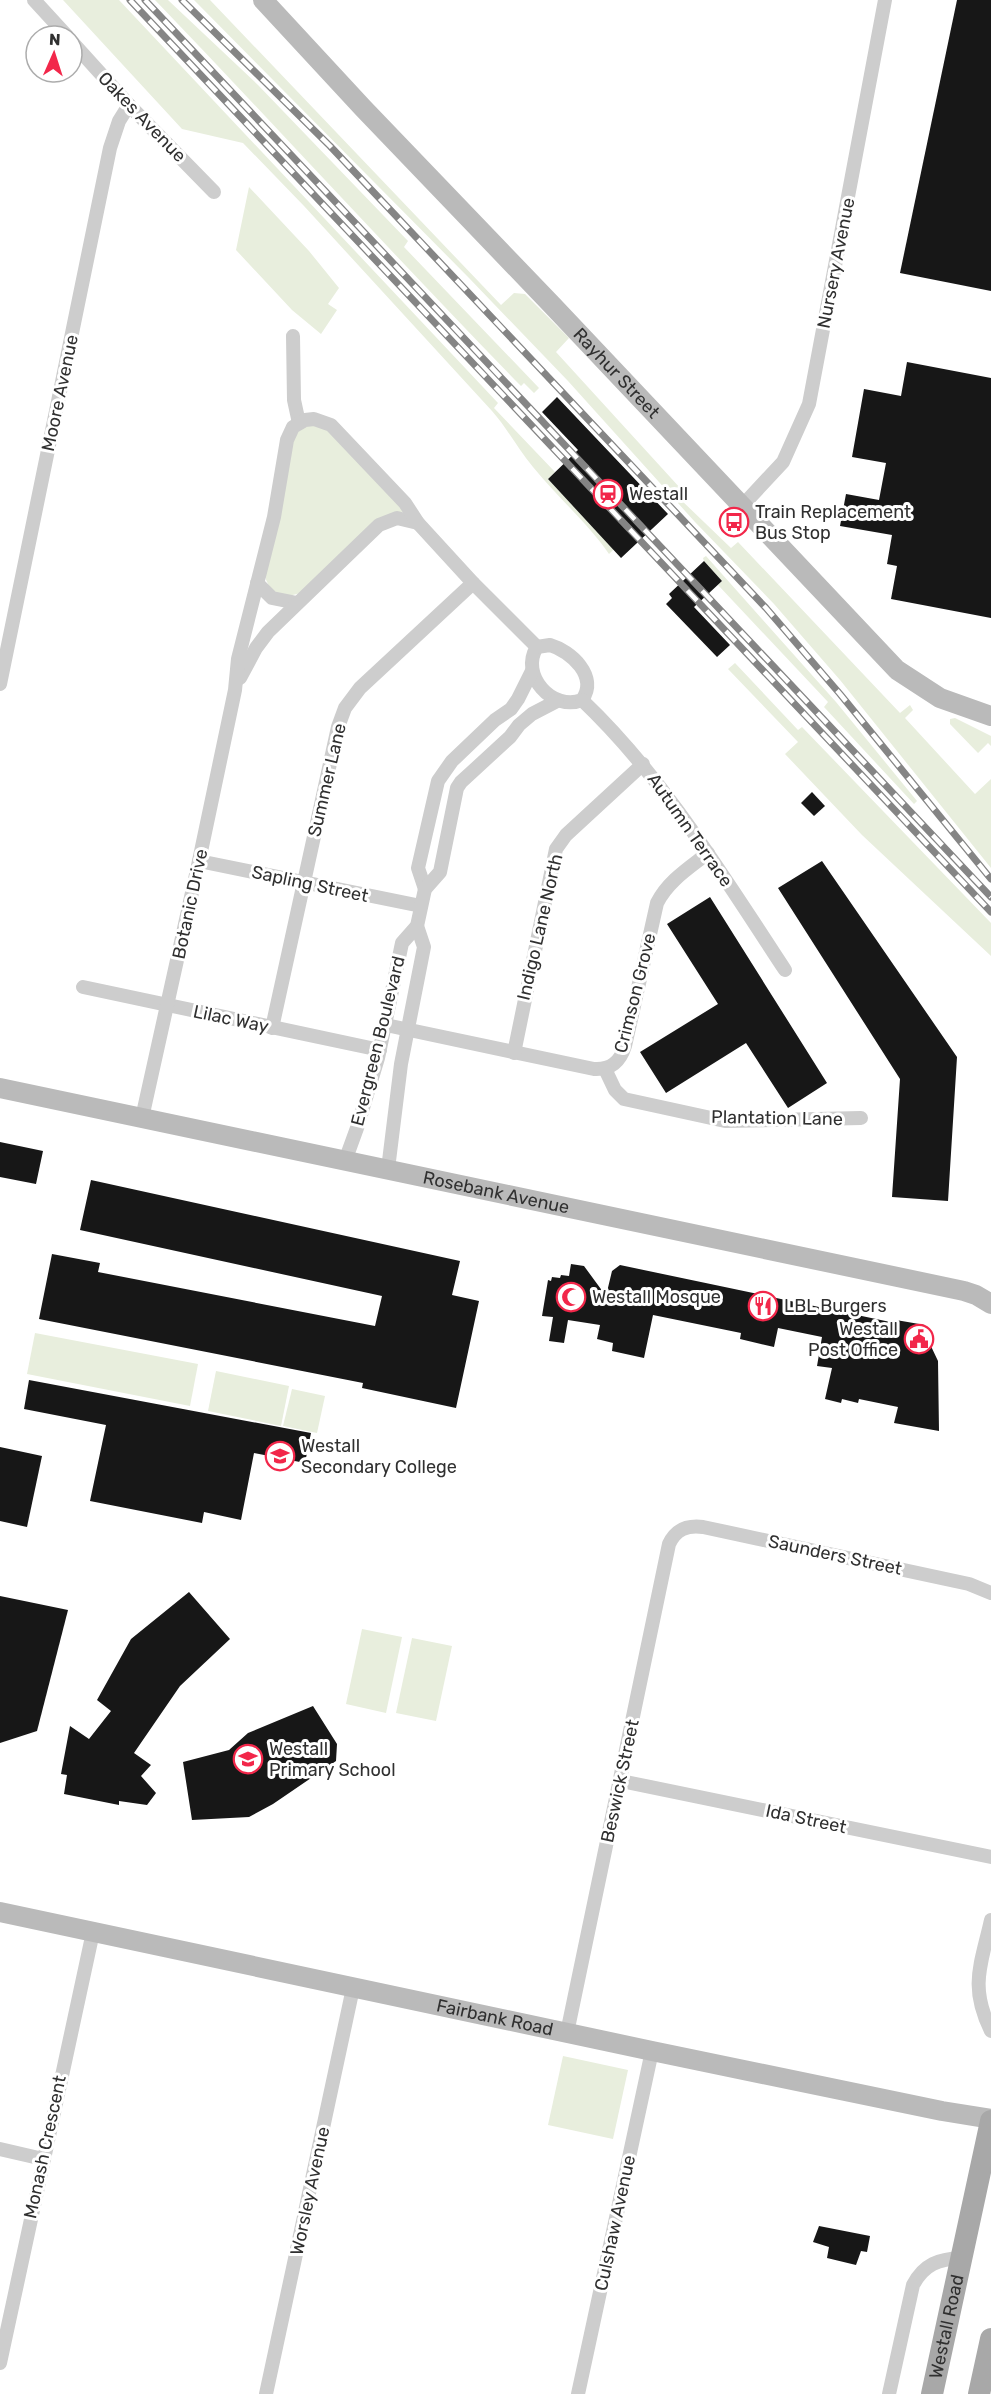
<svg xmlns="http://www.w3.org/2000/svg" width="991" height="2394" viewBox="0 0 991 2394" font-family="Rubik,sans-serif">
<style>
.green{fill:#e8eedd}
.building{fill:#171717}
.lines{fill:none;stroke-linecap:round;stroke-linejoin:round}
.street{stroke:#cdcdcd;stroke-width:14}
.secondary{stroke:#bababa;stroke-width:20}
.primary{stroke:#a8a8a8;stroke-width:22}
.rail-casing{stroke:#858585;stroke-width:7}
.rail{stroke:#fff;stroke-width:4.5;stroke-dasharray:14;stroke-linecap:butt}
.labels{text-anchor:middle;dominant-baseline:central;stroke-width:6;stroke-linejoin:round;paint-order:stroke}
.street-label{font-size:18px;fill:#303030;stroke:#fff}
.poi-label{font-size:18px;fill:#303030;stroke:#fff;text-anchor:start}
</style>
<rect width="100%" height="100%" fill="#fff"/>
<g class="green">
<path d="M63,0h56l379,403 -4,5 61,64 -7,7 66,70 -5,5c-22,-32 -52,-57 -76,-87 -15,-18 -26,-39 -41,-56l-188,-205 -61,-63 -61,-14z"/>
<path d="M155,0h13l90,85 150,156 -4,6 135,141 -5,5 -10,-10 -3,3c-124,-127 -243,-258 -366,-386z"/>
<polygon points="194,0 210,0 501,305 514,293 525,294 569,338 556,352 681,489 678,497 731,548 738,542 900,713 910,705 913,710 905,718 975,794 991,779 991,868 840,680 774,604 695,522 568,381 469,278"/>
<polygon points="249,187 309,251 339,288 328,304 337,310 321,334 292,310 236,250"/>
<path d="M307,425l19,2 78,84 -102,81c-16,8 -33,2 -37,-16l25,-129 6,-15z"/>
<polygon points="706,556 836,702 917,801 914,804 824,707 828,702 718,585 722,581 704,561 703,558"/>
<polygon points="735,663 798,730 802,727 991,923 991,956 862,835 785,754 798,742 728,669"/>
<polygon points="955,718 991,736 991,746 988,743 978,753 950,724 950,719"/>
<polygon points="35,1333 198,1364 190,1406 27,1374"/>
<polygon points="216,1371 289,1386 281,1426 208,1411"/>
<polygon points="292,1389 325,1396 317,1433 283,1426"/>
<polygon points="362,1629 402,1637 386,1713 346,1704"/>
<polygon points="412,1638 452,1646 436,1721 396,1713"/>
<polygon points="563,2056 628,2070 613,2139 548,2125"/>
</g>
<g class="building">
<polygon points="957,0 991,0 991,291 900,273"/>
<polygon points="907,362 991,378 991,618 891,599 897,566 887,564 892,535 840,526 846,494 879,500 886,463 852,457 864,389 901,396"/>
<polygon points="557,397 668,514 621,558 548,479 578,450 542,412"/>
<polygon points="704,561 722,581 694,607 730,645 717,657 666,604 672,598 669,594"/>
<polygon points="812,792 825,806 814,816 801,803"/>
<polygon points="822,861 957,1057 948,1201 892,1197 900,1079 778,888"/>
<polygon points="710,897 827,1083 788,1108 746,1043 666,1093 640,1052 718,1004 667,924"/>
<polygon points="0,1142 43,1151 36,1184 0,1177"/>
<polygon points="91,1180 460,1261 452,1295 479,1301 456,1408 362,1388 363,1383 39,1319 52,1254 100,1263 98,1272 375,1326 382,1296 80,1230"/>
<polygon points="571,1264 584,1266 606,1296 612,1271 620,1265 895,1323 896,1320 925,1325 929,1342 938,1361 939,1431 894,1423 898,1407 859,1399 858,1403 842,1399 841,1403 825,1399 832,1368 817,1366 822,1337 778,1328 774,1347 740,1339 741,1333 653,1315 644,1358 612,1351 613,1343 597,1339 600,1325 568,1320 564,1343 549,1341 553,1317 542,1316 548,1280 551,1281 552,1277 560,1278 561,1275 569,1276"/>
<polygon points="29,1380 311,1433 305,1463 254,1453 241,1520 204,1512 202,1523 90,1501 106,1425 24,1409"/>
<polygon points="0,1447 42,1456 27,1527 0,1521"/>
<polygon points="189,1592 230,1639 180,1686 134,1753 151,1765 141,1776 156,1793 147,1805 119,1801 119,1805 64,1794 67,1775 61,1774 70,1726 89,1739 111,1711 97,1700 131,1639"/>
<polygon points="0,1596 68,1610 37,1731 0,1743"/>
<polygon points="313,1706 337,1744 336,1761 273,1804 249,1817 192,1820 183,1762 229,1750 248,1733"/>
<polygon points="819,2226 870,2236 867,2252 861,2251 856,2265 827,2258 829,2247 813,2242"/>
</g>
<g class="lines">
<g class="street">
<polyline points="34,0 67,36"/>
<polyline points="72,42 129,105 214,192"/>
<polyline points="293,336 294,400 299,423"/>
<polyline points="742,506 783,462 809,404 885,0"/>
<polyline points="257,583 272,598 297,603"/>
<path d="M550,645c21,6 49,32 32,55 -29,12 -63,-25 -45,-53z"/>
<polyline points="240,678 256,648 268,632 379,525 397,518 418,523"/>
<polyline points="0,684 110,148 119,121 129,105"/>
<path d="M582,700c82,78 141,176 203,270"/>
<polyline points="199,861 421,906"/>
<polyline points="425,889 418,868 438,781 452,761 495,720 511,709 518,699 532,671"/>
<polyline points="83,987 380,1050"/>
<path d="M386,1025l208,44c17,1 26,-7 31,-23l32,-143c11,-22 32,-35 51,-50"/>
<polyline points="272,1028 338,727 345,708 360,688 473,583"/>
<polyline points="514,1053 556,849 566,835 643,764"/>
<polyline points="605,1069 615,1090 624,1099 725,1121 861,1118"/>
<polyline points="142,1118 199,861 235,690 238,659 274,517 287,440 293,427 305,420 314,419 331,425 405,503 418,523 473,583 537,647"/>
<polyline points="345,1161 357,1128 378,1058 402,943 417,926 425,889 440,872 457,788 461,782 510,737 519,725 532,714 557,701"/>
<polyline points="388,1169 401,1064 424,947 417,926"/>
<polyline points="621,1781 991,1857"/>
<path d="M991,1920c-10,45 -22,66 0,111"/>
<path d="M567,2033l102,-489c7,-15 18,-19 34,-17l266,57 22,9"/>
<polyline points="0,2149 43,2159"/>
<polyline points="0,2363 93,1932"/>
<polyline points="266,2394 353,1988"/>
<polyline points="578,2394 652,2051"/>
<path d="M889,2394l24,-109c11,-21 26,-26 48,-27"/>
</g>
<g class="secondary">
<path id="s1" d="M263,0l100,108 189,197 345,365 43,28 51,18"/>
<path id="s2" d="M0,1088l964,203 12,4 15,9"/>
<path id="s3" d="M0,1912l652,139 290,60 49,8"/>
</g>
<g class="primary">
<path id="s4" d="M932,2394l59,-273"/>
<polyline points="979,2394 991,2339"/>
</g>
<g class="rail-casing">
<g id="rail">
<polyline points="130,0 991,912"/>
<polyline points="145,0 991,897"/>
<polyline points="182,0 330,146 766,608 840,694 991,879"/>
</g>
</g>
<use href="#rail" class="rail"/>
</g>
<defs>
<g id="station-ring" transform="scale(1.5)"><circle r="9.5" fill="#fff" stroke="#f2274a" stroke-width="1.5"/><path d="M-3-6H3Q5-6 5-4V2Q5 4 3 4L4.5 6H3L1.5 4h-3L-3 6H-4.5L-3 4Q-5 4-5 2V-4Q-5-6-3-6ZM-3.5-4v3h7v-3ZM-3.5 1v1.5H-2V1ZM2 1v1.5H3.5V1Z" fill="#f2274a"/></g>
<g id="bus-ring" transform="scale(1.5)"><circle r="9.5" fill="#fff" stroke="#f2274a" stroke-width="1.5"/><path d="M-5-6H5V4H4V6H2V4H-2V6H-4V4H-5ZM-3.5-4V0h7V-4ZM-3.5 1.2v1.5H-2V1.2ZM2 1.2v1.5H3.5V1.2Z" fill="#f2274a"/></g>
<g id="mosque-ring" transform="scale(1.5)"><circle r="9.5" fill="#fff" stroke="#f2274a" stroke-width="1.5"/><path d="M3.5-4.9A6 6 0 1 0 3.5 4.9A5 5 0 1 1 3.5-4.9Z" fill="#f2274a"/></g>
<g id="restaurant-ring" transform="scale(1.5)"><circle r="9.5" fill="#fff" stroke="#f2274a" stroke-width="1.5"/><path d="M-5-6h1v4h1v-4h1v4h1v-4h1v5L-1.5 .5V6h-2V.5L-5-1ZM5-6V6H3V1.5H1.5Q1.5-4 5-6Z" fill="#f2274a"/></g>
<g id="civic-ring" transform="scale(1.5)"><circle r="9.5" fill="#fff" stroke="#f2274a" stroke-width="1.5"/><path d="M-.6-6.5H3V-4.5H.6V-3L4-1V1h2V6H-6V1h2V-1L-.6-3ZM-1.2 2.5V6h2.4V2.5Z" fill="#f2274a"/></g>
<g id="school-ring" transform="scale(1.5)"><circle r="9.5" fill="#fff" stroke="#f2274a" stroke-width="1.5"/><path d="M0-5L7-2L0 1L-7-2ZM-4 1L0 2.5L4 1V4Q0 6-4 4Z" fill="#f2274a"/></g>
</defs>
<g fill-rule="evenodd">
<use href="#station-ring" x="608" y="494"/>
<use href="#bus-ring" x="734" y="522"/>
<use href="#mosque-ring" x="571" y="1297"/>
<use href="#restaurant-ring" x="763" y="1306"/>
<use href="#civic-ring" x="919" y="1339"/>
<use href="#school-ring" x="280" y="1456"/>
<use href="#school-ring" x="248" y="1759"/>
</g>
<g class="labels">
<g class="street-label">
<text transform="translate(142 117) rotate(46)">Oakes Avenue</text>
<text transform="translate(836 263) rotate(-79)">Nursery Avenue</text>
<text stroke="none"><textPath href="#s1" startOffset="514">Rayhur Street</textPath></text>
<text transform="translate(60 393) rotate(-78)">Moore Avenue</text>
<text transform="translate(327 780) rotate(-77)">Summer Lane</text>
<text transform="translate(690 830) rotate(55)">Autumn Terrace</text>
<text transform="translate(310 884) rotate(12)">Sapling Street</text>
<text transform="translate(190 904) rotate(-78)">Botanic Drive</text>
<text transform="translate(540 927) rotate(-77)">Indigo Lane North</text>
<text transform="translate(635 993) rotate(-76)">Crimson Grove</text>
<text transform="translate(231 1019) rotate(12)">Lilac Way</text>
<text transform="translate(378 1041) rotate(-76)">Evergreen Boulevard</text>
<text transform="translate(777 1118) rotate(1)">Plantation Lane</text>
<text stroke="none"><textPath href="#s2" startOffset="507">Rosebank Avenue</textPath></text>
<text transform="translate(835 1555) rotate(12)">Saunders Street</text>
<text transform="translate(620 1781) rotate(-78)">Beswick Street</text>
<text transform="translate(806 1819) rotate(12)">Ida Street</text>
<text stroke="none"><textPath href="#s3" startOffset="506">Fairbank Road</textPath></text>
<text transform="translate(45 2147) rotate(-78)">Monash Crescent</text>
<text transform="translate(310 2191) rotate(-78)">Worsley Avenue</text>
<text transform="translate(615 2223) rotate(-78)">Culshaw Avenue</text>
<text stroke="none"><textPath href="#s4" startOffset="69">Westall Road</textPath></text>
</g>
<g class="poi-label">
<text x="629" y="494">Westall</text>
<text x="755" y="512">Train Replacement<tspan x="755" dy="21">Bus Stop</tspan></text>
<text x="592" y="1297">Westall Mosque</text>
<text x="784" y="1306">LBL Burgers</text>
<text x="898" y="1329" text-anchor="end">Westall<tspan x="898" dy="21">Post Office</tspan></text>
<text x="301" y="1446">Westall<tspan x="301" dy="21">Secondary College</tspan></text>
<text x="269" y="1749">Westall<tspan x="269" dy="21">Primary School</tspan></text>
</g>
</g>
<g transform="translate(54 54) rotate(3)"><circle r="28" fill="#ffffff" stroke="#acacac" stroke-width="1.5"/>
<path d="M0-4.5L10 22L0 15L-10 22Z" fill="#f2274a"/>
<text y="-9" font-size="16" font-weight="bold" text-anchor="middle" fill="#303030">N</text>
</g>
</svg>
